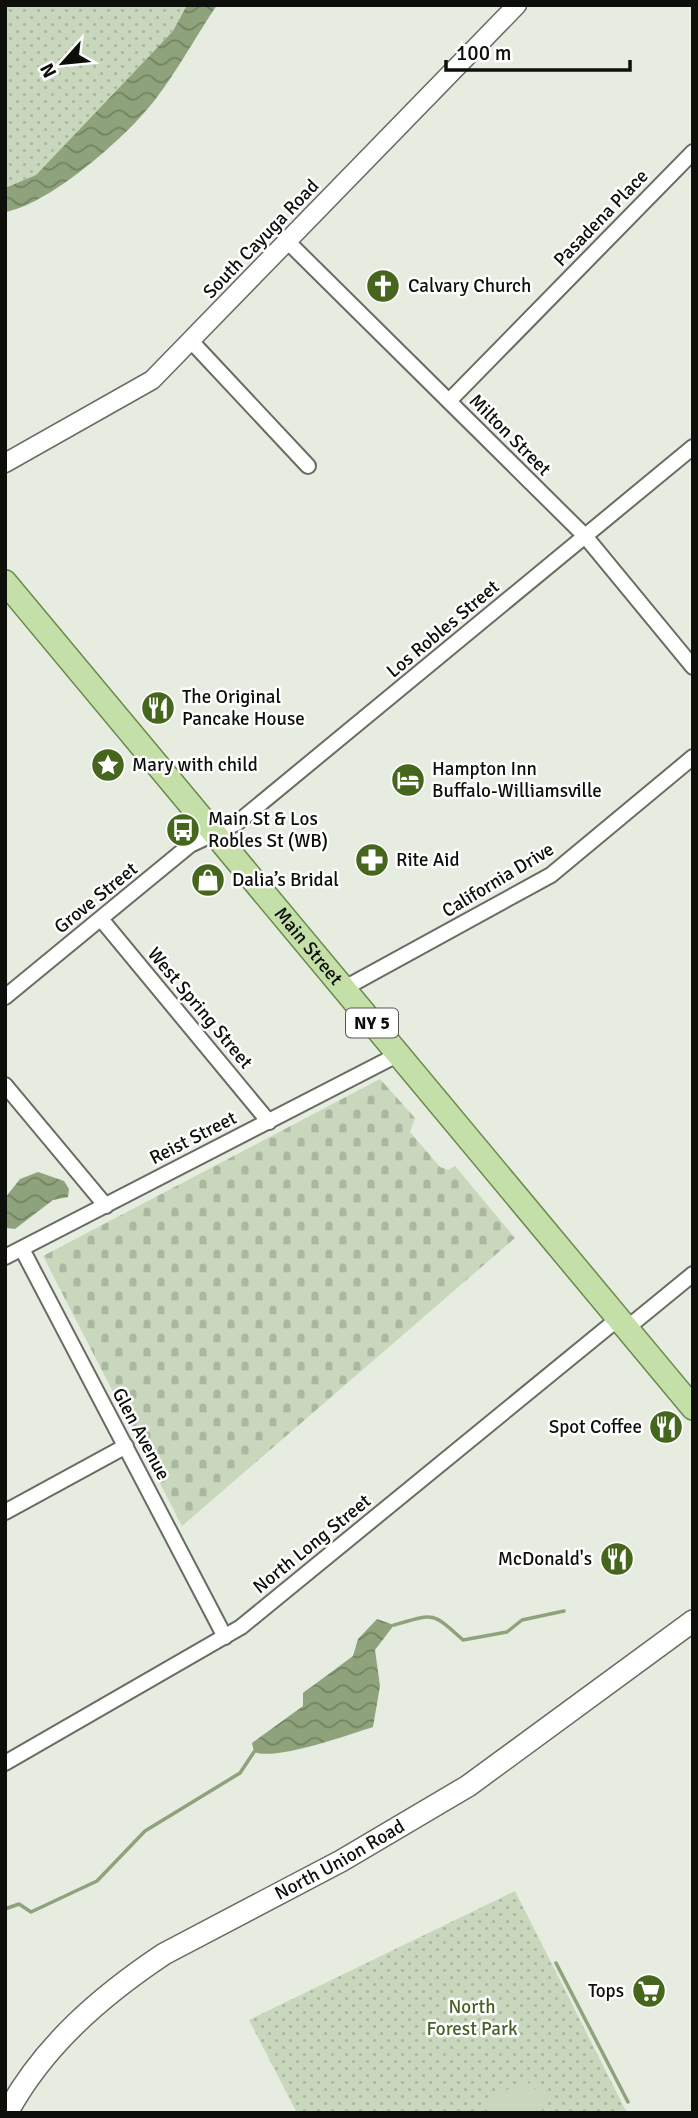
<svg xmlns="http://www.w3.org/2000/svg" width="698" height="2118" viewBox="0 0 698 2118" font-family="Signika,sans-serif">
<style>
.green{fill:url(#green-dots)}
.cemetery{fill:url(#cemetery-stones)}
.pitch{fill:#c9d7bd}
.water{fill:url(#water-waves)}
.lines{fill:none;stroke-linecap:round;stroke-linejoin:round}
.stream{stroke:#8ea37b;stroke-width:3.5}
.minor-casing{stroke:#686d63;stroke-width:18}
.tertiary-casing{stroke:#686d63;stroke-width:21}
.secondary-casing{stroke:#686d63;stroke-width:24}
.primary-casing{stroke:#6b894b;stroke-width:26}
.minor{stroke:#fff;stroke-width:14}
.tertiary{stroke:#fff;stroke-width:18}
.secondary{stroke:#fff;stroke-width:21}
.primary{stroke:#c4dfa8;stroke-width:23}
.labels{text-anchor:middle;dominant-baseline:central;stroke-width:5;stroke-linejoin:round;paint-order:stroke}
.shield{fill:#fff;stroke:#565754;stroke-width:2}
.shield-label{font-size:18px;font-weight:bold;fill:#0d0f0b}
.street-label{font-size:19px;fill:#0d0f0b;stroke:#fff}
.poi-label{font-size:19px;fill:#0d0f0b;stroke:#fff;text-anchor:start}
.park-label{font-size:19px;fill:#466126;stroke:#fff}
</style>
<defs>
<pattern id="green-dots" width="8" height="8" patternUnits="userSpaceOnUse" patternTransform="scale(1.75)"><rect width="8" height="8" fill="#c9d7bd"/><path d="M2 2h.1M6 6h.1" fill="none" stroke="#abb7a1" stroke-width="1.8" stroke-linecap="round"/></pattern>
<pattern id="cemetery-stones" width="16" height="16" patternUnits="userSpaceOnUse" patternTransform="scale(1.75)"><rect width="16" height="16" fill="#c9d7bd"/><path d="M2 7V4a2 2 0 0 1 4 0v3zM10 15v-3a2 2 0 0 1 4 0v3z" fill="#abb7a1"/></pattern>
<pattern id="water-waves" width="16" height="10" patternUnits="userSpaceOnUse" patternTransform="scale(1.75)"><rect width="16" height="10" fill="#8ea37b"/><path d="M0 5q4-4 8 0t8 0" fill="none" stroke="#728363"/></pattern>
</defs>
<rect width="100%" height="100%" fill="#e6ece0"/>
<g class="green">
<polygon points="5,5 187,5 173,31 36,175 5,188"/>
<polygon points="515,1891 627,2113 297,2113 249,2020"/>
</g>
<polygon class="cemetery" points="380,1079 415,1118 410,1132 440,1167 448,1170 455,1166 515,1238 182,1526 43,1256"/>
<polygon class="pitch" points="527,2080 532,2090 542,2086 549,2100 539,2105 543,2113 488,2113 483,2102"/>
<g class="water">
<path d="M187,5h30c-23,34 -46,78 -73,108 -28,32 -97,92 -139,99v-24l31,-13 137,-144z"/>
<polygon points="38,1172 64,1181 69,1189 68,1197 53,1200 15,1229 7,1228 5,1198 20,1179"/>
<path d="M377,1619l17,6 -19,25 5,36 -7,41c-25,8 -98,34 -119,25l-2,-9 51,-37v-13l50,-37 5,-17z"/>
</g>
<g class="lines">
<g class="stream">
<path d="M394,1625c41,-12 38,-13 69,15l44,-8 15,-12 42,-9"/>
<polyline points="5,1909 19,1904 31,1912 97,1881 145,1831 240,1773 254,1752"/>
<polyline points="556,1963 628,2102"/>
</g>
<g class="minor-casing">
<g id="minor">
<polyline points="288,242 585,536 693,667"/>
<polyline points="191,341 308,466"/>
<polyline points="449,401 693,152"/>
<polyline points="101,919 269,1122"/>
<polyline points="343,989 551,875 693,757"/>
<polyline points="5,997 190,845 237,823 693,447"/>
<polyline points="5,1085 106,1206"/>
<polyline points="22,1249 225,1637"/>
<polyline points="5,1257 399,1054"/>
<polyline points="627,1328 693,1274"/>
<polyline points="5,1512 126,1446"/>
<polyline points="5,1763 241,1627 619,1318"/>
</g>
</g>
<g class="tertiary-casing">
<polyline id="tertiary" points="5,463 152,380 517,5"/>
</g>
<g class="secondary-casing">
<g id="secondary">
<path id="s1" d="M7,2113c36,-67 94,-117 157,-159l177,-93 127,-75 225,-165"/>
</g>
</g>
<g class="primary-casing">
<g id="primary">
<path id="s2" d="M5,582l688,826"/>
</g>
</g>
<use href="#minor" class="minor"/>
<use href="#tertiary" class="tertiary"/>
<use href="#secondary" class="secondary"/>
<use href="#primary" class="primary"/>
</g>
<defs>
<g id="church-disc" transform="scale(1.75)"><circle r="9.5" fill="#45661c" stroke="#fff"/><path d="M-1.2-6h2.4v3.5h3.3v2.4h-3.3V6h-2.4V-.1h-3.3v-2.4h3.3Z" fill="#fff"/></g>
<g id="restaurant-disc" transform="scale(1.75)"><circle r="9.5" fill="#45661c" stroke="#fff"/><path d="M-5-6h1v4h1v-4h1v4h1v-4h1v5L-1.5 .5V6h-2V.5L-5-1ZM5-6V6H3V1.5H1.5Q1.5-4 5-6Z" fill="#fff"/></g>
<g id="sight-disc" transform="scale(1.75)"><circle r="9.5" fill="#45661c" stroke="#fff"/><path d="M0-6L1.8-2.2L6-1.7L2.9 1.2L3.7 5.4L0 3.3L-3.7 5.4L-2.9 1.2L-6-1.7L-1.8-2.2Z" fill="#fff"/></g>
<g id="hotel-disc" transform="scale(1.75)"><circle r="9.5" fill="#45661c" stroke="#fff"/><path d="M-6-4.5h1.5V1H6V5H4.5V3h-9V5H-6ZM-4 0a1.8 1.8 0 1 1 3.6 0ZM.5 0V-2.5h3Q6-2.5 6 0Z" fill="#fff"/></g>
<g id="bus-disc" transform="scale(1.75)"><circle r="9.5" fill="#45661c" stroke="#fff"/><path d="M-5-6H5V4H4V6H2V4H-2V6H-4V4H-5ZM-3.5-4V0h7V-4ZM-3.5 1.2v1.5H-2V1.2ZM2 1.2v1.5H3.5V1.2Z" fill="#fff"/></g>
<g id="pharmacy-disc" transform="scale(1.75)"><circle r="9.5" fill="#45661c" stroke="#fff"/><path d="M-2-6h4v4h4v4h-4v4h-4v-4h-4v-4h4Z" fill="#fff"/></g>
<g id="shop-disc" transform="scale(1.75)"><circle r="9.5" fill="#45661c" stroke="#fff"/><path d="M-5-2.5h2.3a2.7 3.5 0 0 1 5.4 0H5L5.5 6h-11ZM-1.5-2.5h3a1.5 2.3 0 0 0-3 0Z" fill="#fff"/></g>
<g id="supermarket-disc" transform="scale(1.75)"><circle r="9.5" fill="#45661c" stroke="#fff"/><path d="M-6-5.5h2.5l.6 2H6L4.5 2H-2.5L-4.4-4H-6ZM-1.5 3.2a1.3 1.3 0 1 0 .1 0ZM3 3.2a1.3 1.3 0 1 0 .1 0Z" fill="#fff"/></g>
</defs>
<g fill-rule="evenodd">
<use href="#church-disc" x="383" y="286"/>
<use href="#restaurant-disc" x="158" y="708"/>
<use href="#sight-disc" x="108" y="765"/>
<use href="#hotel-disc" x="408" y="780"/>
<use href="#bus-disc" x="183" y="830"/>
<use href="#pharmacy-disc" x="372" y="860"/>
<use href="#shop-disc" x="208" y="880"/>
<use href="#restaurant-disc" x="666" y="1427"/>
<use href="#restaurant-disc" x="617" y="1559"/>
<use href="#supermarket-disc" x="649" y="1991"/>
</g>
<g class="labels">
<rect class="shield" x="346" y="1008.5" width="52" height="29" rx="5"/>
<g class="shield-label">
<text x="372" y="1023">NY 5</text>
</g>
<g class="street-label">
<text transform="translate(601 218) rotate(-46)">Pasadena Place</text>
<text transform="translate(261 239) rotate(-46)">South Cayuga Road</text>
<text transform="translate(510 435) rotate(45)">Milton Street</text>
<text transform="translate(443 629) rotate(-40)">Los Robles Street</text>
<text transform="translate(498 880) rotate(-31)">California Drive</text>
<text transform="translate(96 898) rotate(-39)">Grove Street</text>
<text stroke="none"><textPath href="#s2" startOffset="474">Main Street</textPath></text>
<text transform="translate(200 1008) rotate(50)">West Spring Street</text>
<text transform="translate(193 1138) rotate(-27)">Reist Street</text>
<text transform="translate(141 1434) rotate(62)">Glen Avenue</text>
<text transform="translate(312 1544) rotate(-39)">North Long Street</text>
<text stroke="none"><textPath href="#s1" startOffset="425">North Union Road</textPath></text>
</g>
<g class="poi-label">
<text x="408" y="286">Calvary Church</text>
<text x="182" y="697">The Original<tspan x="182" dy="22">Pancake House</tspan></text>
<text x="132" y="765">Mary with child</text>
<text x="432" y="769">Hampton Inn<tspan x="432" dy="22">Buffalo-Williamsville</tspan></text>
<text x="208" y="819">Main St &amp; Los<tspan x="208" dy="22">Robles St (WB)</tspan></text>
<text x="396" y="860">Rite Aid</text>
<text x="232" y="880">Dalia’s Bridal</text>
<text x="642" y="1427" text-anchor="end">Spot Coffee</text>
<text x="592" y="1559" text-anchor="end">McDonald's</text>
<text x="624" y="1991" text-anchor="end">Tops</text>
</g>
<g class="park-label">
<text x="472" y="2007">North<tspan x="472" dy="22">Forest Park</tspan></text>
</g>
</g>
<rect width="698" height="2118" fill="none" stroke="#0d0f0b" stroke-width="14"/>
<g transform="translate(63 63) rotate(243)" stroke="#ffffff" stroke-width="5" paint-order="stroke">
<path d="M0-5L12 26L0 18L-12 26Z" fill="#0d0f0b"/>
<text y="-10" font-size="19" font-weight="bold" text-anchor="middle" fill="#0d0f0b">N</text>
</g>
<path d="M446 60v10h184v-10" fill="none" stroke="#0d0f0b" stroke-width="3.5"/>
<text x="456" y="60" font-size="21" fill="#0d0f0b" stroke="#ffffff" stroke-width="5" paint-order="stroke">100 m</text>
</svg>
